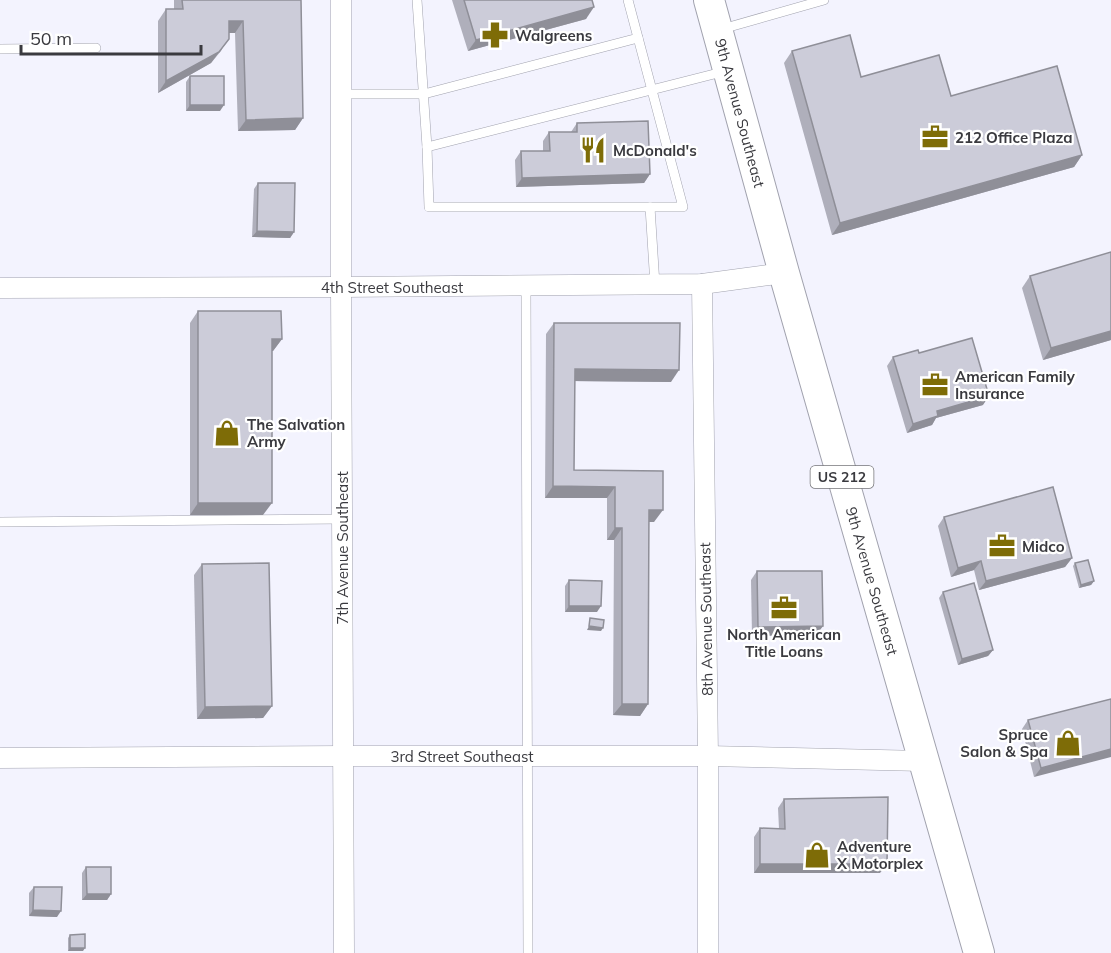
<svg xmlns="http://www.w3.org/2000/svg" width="1111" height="953" viewBox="0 0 1111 953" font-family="Mulish,sans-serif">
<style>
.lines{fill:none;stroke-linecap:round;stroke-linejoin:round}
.service-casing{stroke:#a1a2ae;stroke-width:10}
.minor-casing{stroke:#a1a2ae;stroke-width:21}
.primary-casing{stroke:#a1a2ae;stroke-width:32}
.service{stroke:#fff;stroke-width:9}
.minor{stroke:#fff;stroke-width:20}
.primary{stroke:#fff;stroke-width:30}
.wall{fill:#afafbb}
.shaded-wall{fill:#8f8f98}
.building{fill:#ccccd9;stroke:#8f8f98;stroke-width:1.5}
.labels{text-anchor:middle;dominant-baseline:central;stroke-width:4.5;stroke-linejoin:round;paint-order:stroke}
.shield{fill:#fff;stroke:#757579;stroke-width:1.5}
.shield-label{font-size:14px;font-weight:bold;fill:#3a3a3f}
.poi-label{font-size:15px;font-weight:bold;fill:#3a3a3f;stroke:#fff;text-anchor:start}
.street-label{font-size:15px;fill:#3a3a3f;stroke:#fff}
</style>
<rect width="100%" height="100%" fill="#f3f3fe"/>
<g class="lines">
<g class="service-casing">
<g id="service">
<polyline points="417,0 427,147 429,207 683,207 628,0"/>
<polyline points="722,29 824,0"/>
<polyline points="0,49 96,48"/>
<polyline points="341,94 424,94 638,38"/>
<polyline points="427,147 726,71"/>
<polyline points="650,207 655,285"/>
<polyline points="526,286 528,953"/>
<polyline points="0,522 342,519"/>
</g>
</g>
<g class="minor-casing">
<g id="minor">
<polyline points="341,0 341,287 344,953"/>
<polyline points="702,284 708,756 708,953"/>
<polyline points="0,288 341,287 702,284 784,273"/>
<polyline points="0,758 344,756 708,756 923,761"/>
</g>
</g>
<g class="primary-casing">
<polyline id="primary" points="709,0 784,273 979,953"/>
</g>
<use href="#service" class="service"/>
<use href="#minor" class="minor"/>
<use href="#primary" class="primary"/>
</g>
<g class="wall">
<polygon points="174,0 301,0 303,118 295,130 238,131 235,33 229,33 221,51 211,63 158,93 158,21 166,9 174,9"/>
<polygon points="452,0 592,0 586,19 468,51"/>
<polygon points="792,51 861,77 951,96 1082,155 1074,167 832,235 784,63"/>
<polygon points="190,76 220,111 186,111 186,82"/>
<polygon points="577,123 650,174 644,183 516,187 515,160 521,151 543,151 543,141 549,132 571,132"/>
<polygon points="258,183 294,232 290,238 252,237 254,189"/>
<polygon points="1030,276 1111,340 1043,360 1022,288"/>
<polygon points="198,311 282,339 273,351 272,351 263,515 190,515 190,323"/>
<polygon points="554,323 671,382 575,381 574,470 663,471 654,522 649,522 648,704 640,716 613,715 614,540 607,540 607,498 545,498 546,334"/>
<polygon points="919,353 983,405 936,418 932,425 907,433 887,366 893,357"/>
<polygon points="944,517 1072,558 1065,567 979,590 974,570 951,577 938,526"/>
<polygon points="1075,563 1094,581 1091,585 1079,588 1073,566"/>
<polygon points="202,564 272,706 263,718 197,719 194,575"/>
<polygon points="757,571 823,626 816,635 752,636 751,580"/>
<polygon points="569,580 597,612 565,612 565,586"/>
<polygon points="943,592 993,650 988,656 958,665 939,598"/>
<polygon points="1111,699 1034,777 1022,729 1028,720"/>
<polygon points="784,799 880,873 754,873 754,837 760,828 779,829 778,808"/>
<polygon points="86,867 111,894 107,900 82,900 82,873"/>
<polygon points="34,887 57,917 29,916 29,893"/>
<polygon points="70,935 83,951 68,951 68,938"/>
</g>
<g class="shaded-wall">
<polygon points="594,7 586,19 468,51 476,40"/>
<polygon points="229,21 243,21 235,33 221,33"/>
<polygon points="229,39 211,63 158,93 166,81"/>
<polygon points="190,105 224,105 220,111 186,111"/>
<polygon points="303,118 295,130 238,131 246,120"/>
<polygon points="1082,155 1074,167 832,235 840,223"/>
<polygon points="650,174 644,183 516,187 522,178"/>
<polygon points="257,231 294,232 290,238 252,237"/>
<polygon points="1111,331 1111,340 1043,360 1051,348"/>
<polygon points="272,339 282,339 273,351 264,351"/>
<polygon points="575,369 679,370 671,382 567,381"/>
<polygon points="989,396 983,405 936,418 932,425 907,433 913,424 937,411"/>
<polygon points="553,486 615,487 607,498 545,498"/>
<polygon points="198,503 272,503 263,515 190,515"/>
<polygon points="649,510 663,510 654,522 641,522"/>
<polygon points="615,528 622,528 614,540 607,540"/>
<polygon points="1072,558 1065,567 979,590 986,581"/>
<polygon points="981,561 974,570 951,577 958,568"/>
<polygon points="1094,581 1091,585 1079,588 1081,585"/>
<polygon points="569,606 601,606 597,612 565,612"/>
<polygon points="589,626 603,628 601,631 587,630"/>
<polygon points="823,626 816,635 752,636 758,627"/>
<polygon points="993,650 988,656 958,665 962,659"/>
<polygon points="622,704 648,704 640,716 613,715"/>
<polygon points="272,706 263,718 197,719 205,707"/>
<polygon points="1111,749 1111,757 1034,777 1041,768"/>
<polygon points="760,864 887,864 880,873 754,873"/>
<polygon points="87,894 111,894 107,900 82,900"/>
<polygon points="33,910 61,911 57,917 29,916"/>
<polygon points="70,948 85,948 83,951 68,951"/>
</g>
<g class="building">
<polygon points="182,0 301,0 303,118 246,120 243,21 229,21 229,39 219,52 166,81 166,9 183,9"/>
<polygon points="464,0 592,0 594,7 476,40"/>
<polygon points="850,35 861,77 939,55 951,96 1057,66 1082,155 840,223 792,51"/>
<rect x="190" y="76" width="34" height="29"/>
<polygon points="648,121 650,174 522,178 521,151 550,151 549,132 577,132 577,123"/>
<polygon points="258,183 295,183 294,232 257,231"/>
<polygon points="1111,252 1111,331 1051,348 1030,276"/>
<polygon points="198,311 281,311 282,339 272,339 272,503 198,503"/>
<polygon points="554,323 680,323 679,370 575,369 574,470 663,471 663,510 649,510 648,704 622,704 622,528 615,528 615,487 553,486"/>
<polygon points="972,338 989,396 937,411 938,416 913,424 893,357 918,350 919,353"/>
<polygon points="1053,487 1072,558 986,581 981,561 958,568 944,517"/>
<polygon points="1088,560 1094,581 1081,585 1075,563"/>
<polygon points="269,563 272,706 205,707 202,564"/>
<polygon points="757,571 822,571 823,626 758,627"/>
<polygon points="569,580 602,581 601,606 569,606"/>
<polygon points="974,583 993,650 962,659 943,592"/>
<polygon points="590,618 604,620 603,628 589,626"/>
<polygon points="1111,699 1111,749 1041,768 1028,720"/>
<polygon points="888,797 887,864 760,864 760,828 785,829 784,799"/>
<polygon points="86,867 111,867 111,894 87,894"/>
<polygon points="34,887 62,887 61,911 33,910"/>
<polygon points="85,934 85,948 70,948 70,935"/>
</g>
<defs>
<g id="pharmacy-bare" transform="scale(2.07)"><path d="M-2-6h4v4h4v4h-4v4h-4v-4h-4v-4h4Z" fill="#7e6c07" stroke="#fff" stroke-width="2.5" paint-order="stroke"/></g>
<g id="office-bare" transform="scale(2.07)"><path d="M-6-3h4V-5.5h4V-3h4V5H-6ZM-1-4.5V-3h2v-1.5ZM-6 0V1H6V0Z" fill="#7e6c07" stroke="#fff" stroke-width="2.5" paint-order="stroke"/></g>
<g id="restaurant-bare" transform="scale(2.07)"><path d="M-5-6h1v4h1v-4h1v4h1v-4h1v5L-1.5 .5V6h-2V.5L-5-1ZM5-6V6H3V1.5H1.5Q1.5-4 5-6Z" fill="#7e6c07" stroke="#fff" stroke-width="2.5" paint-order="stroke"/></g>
<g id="shop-bare" transform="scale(2.07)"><path d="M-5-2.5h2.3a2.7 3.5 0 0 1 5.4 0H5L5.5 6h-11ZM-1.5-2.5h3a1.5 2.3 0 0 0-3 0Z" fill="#7e6c07" stroke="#fff" stroke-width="2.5" paint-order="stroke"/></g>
</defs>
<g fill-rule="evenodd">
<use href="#pharmacy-bare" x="495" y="35"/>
<use href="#office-bare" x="935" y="137"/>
<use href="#restaurant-bare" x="593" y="150"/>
<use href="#office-bare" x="935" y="385"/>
<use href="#shop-bare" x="227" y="433"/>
<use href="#office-bare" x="1002" y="546"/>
<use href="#office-bare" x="784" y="608"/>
<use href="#shop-bare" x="1068" y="743"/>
<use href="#shop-bare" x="817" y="855"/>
</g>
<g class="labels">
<rect class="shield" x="810.5" y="466" width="63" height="22" rx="4.5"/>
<g class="shield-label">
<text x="842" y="477">US 212</text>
</g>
<g class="poi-label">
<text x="515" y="35">Walgreens</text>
<text x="955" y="137">212 Office Plaza</text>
<text x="613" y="150">McDonald's</text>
<text x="955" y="376">American Family<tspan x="955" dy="17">Insurance</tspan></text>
<text x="247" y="424">The Salvation<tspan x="247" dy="17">Army</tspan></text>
<text x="1022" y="546">Midco</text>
<text x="784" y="634" text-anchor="middle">North American<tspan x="784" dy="17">Title Loans</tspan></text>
<text x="1048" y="734" text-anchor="end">Spruce<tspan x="1048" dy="17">Salon &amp; Spa</tspan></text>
<text x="837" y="846">Adventure<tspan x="837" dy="17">X Motorplex</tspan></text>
</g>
<g class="street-label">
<text transform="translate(740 113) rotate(75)">9th Avenue Southeast</text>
<text x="392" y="287">4th Street Southeast</text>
<text transform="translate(342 548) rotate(-90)">7th Avenue Southeast</text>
<text transform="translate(872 581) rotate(74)">9th Avenue Southeast</text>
<text transform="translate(706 619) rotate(-91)">8th Avenue Southeast</text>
<text x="462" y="756">3rd Street Southeast</text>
</g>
</g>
<path d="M21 45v9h180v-9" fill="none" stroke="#3a3a3f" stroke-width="3"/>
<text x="30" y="45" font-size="18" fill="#3a3a3f" stroke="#ffffff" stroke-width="4.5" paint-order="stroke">50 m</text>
</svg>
